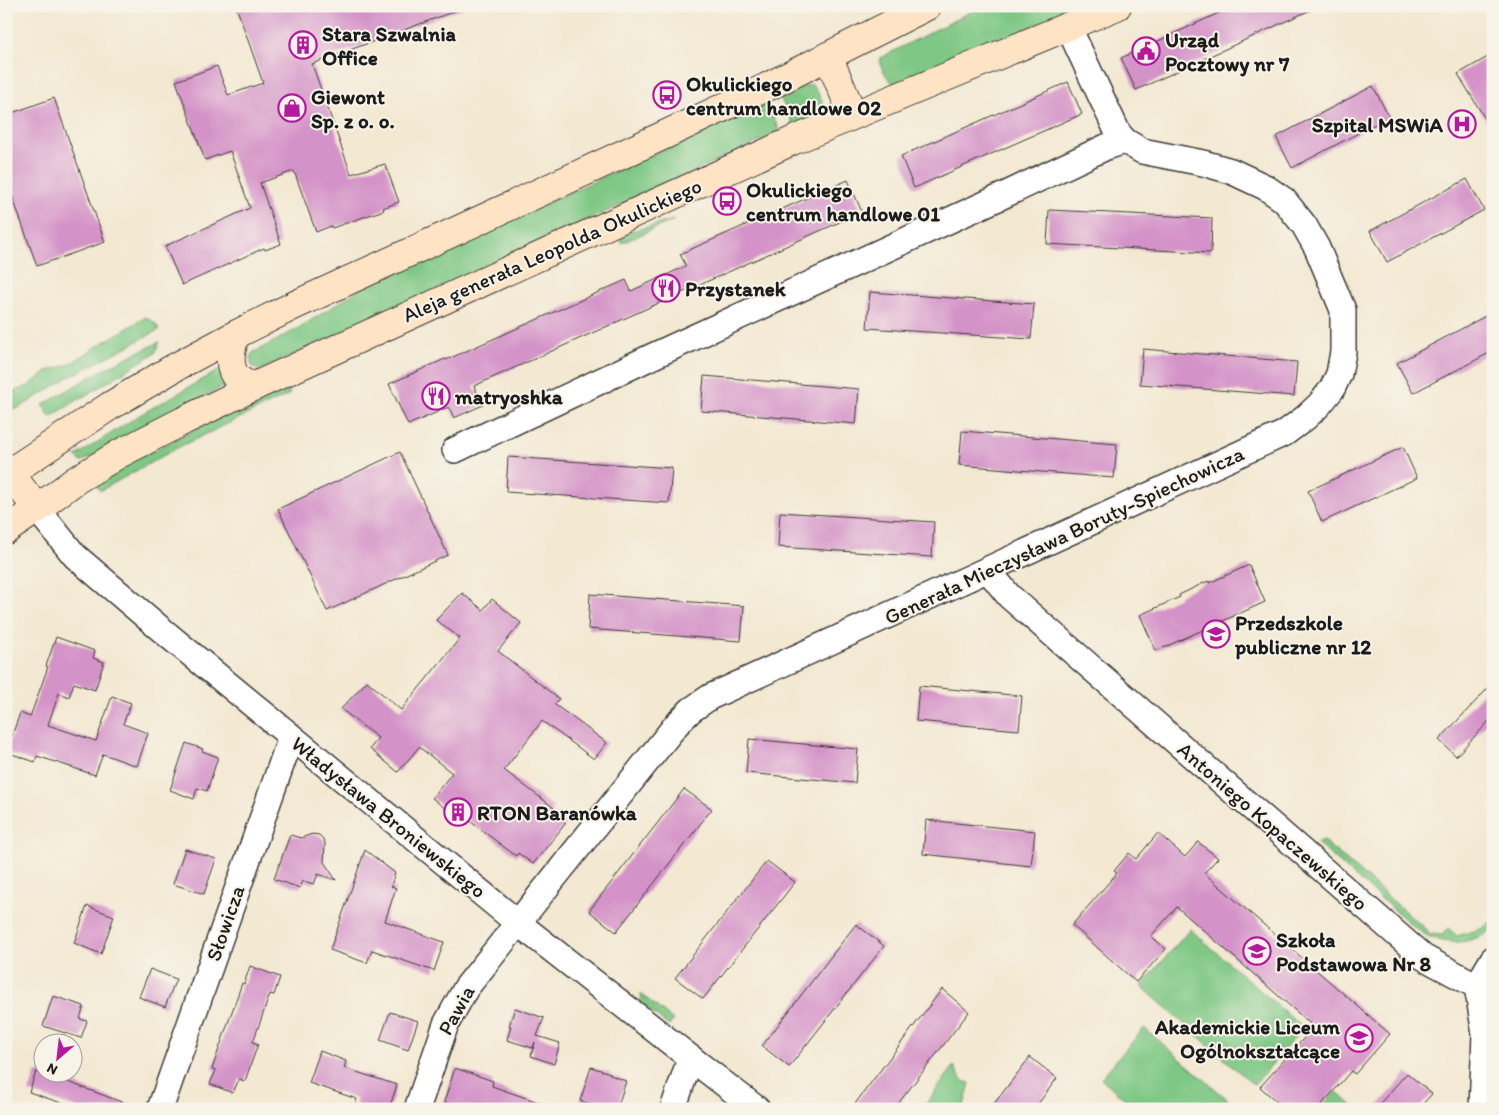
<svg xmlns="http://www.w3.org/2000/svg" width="1499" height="1115" viewBox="0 0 1499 1115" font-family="Itim,sans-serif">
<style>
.green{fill:#7ec784;stroke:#4d7250}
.building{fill:#d493c8}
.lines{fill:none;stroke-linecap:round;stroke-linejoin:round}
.minor-casing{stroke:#3c3b37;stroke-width:28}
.secondary-casing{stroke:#3c3b37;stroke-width:30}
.minor{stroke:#fff;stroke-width:25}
.secondary{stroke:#fee4c5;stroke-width:28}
.labels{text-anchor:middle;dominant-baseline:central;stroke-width:4;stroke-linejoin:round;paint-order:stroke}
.poi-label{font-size:21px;font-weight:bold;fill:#1c1c1c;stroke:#f7f3e8;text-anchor:start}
.street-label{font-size:21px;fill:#1c1c1c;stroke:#f7f3e8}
</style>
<rect width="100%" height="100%" fill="#f7f3e8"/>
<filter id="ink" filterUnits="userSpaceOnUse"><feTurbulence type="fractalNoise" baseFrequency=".02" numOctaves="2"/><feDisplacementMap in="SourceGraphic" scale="10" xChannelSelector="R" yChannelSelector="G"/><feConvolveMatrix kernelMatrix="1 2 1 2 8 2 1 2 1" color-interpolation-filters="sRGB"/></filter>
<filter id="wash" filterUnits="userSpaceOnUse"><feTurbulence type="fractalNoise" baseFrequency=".0096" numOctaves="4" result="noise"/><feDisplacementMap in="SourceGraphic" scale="20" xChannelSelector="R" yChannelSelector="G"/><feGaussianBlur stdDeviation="1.12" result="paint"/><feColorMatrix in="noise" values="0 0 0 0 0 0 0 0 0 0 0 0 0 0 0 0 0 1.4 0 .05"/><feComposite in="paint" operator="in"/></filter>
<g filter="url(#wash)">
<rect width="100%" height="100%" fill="#f3e8d2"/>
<g class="green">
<path d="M982,6h99l-188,78c-6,-7 -14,-17 -13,-26z"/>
<path d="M811,84c8,9 12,16 14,27l-31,15 -14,-29z"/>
<path d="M766,102l14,30 -520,238c-10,-1 -11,-9 -8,-17 37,-18 72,-40 106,-63z"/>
<polygon points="674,220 622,243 619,234"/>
<polygon points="146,317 156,324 159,330 69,377 19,408 6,410 6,395 8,394 28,386 48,371 70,364 102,343"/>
<path d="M160,342l-5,11 -105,64 -7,-12c37,-23 76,-45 117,-63z"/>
<polygon points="221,369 228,384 81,462 76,456 138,416"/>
<polygon points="286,385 290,394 177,448 100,491 96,483 122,466"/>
<path d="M1324,841l107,93 12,1 5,-7 9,8 26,-8 10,-8v9c-16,12 -38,17 -58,10 -16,-5 -30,-21 -43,-31 -25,-21 -49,-42 -73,-63l-2,-3z"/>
<polygon points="1190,929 1303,1028 1254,1085 1141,986"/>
<polygon points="641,994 673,1020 669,1026 642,1005"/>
<polygon points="1144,1028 1239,1109 1136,1109 1101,1078"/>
<polygon points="954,1066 962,1081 970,1083 963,1109 922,1109"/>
<polygon points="1336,1091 1356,1109 1320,1109"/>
</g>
<g id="blocks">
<g class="building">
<polygon points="236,6 462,6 463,8 312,64 351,174 385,164 399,202 383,208 384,210 332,228 331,226 316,232 294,171 260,183 281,244 265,250 264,248 182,285 165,246 250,208 230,151 205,160 176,81 217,66 228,95 263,83"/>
<polygon points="1234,6 1319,6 1136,90 1121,58"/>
<polygon points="1493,54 1493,132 1458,74"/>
<polygon points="1068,82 1082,114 914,188 901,156"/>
<polygon points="1373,86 1389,117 1292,168 1276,137"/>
<polygon points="54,98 105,242 37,266 10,190 6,192 6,115"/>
<polygon points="1467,179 1484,210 1387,262 1370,231"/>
<polygon points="848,180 862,212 474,386 483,405 454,418 449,407 408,425 389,384 445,359 446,360 626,280 631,291 686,266 680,254"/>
<polygon points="1049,210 1212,218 1211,253 1047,244"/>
<polygon points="870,292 1034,304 1031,339 867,328"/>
<polygon points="1493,312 1493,351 1413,393 1397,363"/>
<polygon points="1143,349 1297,362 1294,396 1140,384"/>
<polygon points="704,376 859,389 856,424 701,411"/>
<polygon points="962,431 1117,444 1114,478 959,465"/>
<polygon points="1403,447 1417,478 1322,522 1308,491"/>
<polygon points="400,452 448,555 327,611 278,509"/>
<polygon points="508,457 672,468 669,503 506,492"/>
<polygon points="780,512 934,522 932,557 778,547"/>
<polygon points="1249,565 1265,602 1156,651 1140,615 1180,597 1179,595 1208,581 1209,583"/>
<polygon points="462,593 483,610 492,599 521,623 498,651 559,699 554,704 607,743 594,759 542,721 504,770 554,808 551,812 566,823 533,864 518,853 516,856 463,816 460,820 432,798 452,773 419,747 398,772 370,749 378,738 341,709 367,681 401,710 460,638 436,620"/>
<polygon points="590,594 744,606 741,641 588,629"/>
<polygon points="56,637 95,651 93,658 104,662 95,690 74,683 69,697 59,693 48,725 96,741 112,696 131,703 123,724 148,733 137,766 103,754 95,775 37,756 35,762 6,752 20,713 30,717 48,667 46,666"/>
<polygon points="1493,683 1493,717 1456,756 1439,740"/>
<polygon points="919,686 1022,696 1019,730 916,721"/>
<polygon points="749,739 858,749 855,783 746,773"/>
<polygon points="186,743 203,749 202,751 218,757 207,791 197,788 194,799 170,790"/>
<polygon points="684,789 712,809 616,932 589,911"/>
<polygon points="926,820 1035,831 1031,866 923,854"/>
<polygon points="1158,833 1185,857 1198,842 1218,858 1204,873 1390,1034 1355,1074 1351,1071 1318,1109 1285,1109 1260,1087 1314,1027 1177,907 1151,936 1166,949 1136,982 1072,925 1117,873 1114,871 1129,853 1136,859"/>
<polygon points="312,834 319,835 324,840 325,843 324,862 336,880 318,874 314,884 303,881 300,888 274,879 290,835 301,838"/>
<polygon points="185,849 216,859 204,894 173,884"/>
<polygon points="365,850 395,873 391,886 396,888 385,921 444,942 434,971 372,950 367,963 330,950"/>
<polygon points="767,861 795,882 703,999 675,978"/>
<polygon points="87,906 114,916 101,954 74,943"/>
<polygon points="856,924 884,946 789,1067 762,1046"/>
<polygon points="250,966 280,977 274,995 270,994 253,1042 258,1044 245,1081 239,1079 233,1093 210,1084 216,1070 212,1069 242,983 244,984"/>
<polygon points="150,969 176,979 165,1007 139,997"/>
<polygon points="942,989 969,1012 894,1109 851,1109"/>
<polygon points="53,996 84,1006 80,1019 87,1021 81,1038 43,1026"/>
<polygon points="515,1008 544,1018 537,1036 560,1043 554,1064 531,1056 535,1042 533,1048 507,1040 511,1026 509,1026"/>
<polygon points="390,1012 418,1021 408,1050 380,1040"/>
<polygon points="320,1051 346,1061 344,1068 397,1085 389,1109 368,1109 355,1104 357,1099 309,1083"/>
<polygon points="1030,1057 1057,1078 1041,1100 1034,1109 990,1109"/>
<polygon points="591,1067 610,1073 610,1075 626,1081 617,1109 592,1109 593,1105 580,1101"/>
<polygon points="455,1068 493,1081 492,1086 549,1106 549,1109 463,1109 444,1102"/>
<polygon points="36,1072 72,1072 68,1082 135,1107 135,1109 79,1109 29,1092"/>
<polygon points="1407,1073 1432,1094 1418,1109 1375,1109"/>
</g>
</g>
</g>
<g filter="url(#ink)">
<use href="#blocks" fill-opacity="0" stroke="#3c3b37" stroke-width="1"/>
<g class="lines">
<g class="minor-casing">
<g id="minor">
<polyline points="455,450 653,356 998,198 1106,147 1125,141"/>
<polyline points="37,509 75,556 163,631 518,923 692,1059 757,1109"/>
<polyline points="988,570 1009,596 1423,957 1477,986"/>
<polyline points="1477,986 1485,1034 1482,1109"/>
<polyline points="1477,986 1493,959"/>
<polyline points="160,1109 291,737"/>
<polyline points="417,1109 446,1024 466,988 676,725 691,710 710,697 1285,433 1305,418 1319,405 1332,389 1339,374 1343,352 1343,310 1317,248 1304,225 1284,200 1265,187 1231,171 1203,163 1142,151 1125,141 1118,133 1068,26"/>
<polyline points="673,1109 687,1068 692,1059"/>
</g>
</g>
<g class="secondary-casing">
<g id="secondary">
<polyline points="828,56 853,115"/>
<path d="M235,335c-4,15 -10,38 8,47 3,2 8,3 12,4"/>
<polyline points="10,473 37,509"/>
<polyline points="6,475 110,406 172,369 235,335 295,305 658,138 767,87 927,6"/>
<polyline points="6,530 37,509 76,480 119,454 183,421 255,386 792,141 1117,6"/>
</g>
</g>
<use href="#minor" class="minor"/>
<use href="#secondary" class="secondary"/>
</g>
</g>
<defs>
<g id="building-ring" transform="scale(1.4375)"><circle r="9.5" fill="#f7f3e8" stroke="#b5179e" stroke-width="1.5"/><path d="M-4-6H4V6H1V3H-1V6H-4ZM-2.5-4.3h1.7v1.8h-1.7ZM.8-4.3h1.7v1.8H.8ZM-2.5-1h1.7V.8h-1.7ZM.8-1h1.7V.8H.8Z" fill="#b5179e"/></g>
<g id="civic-ring" transform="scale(1.4375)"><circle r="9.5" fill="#f7f3e8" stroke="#b5179e" stroke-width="1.5"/><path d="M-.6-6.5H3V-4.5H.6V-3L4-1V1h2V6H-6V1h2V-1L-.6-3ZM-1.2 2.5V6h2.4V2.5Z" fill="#b5179e"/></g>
<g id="bus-ring" transform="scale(1.4375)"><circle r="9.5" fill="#f7f3e8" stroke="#b5179e" stroke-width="1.5"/><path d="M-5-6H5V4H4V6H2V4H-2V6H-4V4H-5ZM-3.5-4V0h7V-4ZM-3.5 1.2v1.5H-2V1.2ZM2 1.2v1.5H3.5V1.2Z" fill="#b5179e"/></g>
<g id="shop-ring" transform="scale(1.4375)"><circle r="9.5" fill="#f7f3e8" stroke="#b5179e" stroke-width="1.5"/><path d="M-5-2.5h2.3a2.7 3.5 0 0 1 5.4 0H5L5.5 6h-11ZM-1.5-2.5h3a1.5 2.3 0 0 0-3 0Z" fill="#b5179e"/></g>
<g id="hospital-ring" transform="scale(1.4375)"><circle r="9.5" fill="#f7f3e8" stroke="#b5179e" stroke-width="1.5"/><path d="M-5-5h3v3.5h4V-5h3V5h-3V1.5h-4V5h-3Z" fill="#b5179e"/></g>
<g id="restaurant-ring" transform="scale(1.4375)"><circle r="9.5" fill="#f7f3e8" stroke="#b5179e" stroke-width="1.5"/><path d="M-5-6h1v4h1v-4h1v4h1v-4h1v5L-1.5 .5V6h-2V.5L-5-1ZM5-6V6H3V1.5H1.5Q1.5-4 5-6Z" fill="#b5179e"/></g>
<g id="school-ring" transform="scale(1.4375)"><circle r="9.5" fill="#f7f3e8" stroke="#b5179e" stroke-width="1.5"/><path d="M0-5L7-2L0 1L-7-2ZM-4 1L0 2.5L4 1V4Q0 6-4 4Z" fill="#b5179e"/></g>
</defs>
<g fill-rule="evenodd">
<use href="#building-ring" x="303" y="45"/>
<use href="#civic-ring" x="1146" y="51"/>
<use href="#bus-ring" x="667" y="95"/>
<use href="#shop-ring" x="292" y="108"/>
<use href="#hospital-ring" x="1462" y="124"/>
<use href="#bus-ring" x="727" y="201"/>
<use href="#restaurant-ring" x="666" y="288"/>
<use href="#restaurant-ring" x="436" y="396"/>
<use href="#school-ring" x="1216" y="634"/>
<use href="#building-ring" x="458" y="812"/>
<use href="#school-ring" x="1257" y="951"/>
<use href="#school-ring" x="1359" y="1038"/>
</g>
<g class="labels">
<g class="poi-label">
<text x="322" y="33">Stara Szwalnia<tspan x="322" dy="24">Office</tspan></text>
<text x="1165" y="39">Urząd<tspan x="1165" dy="24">Pocztowy nr 7</tspan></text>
<text x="686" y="83">Okulickiego<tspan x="686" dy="24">centrum handlowe 02</tspan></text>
<text x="311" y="96">Giewont<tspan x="311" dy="24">Sp. z o. o.</tspan></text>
<text x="1443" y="124" text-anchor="end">Szpital MSWiA</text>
<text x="746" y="189">Okulickiego<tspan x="746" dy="24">centrum handlowe 01</tspan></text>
<text x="685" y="288">Przystanek</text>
<text x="455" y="396">matryoshka</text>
<text x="1235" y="622">Przedszkole<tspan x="1235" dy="24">publiczne nr 12</tspan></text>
<text x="477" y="812">RTON Baranówka</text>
<text x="1276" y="939">Szkoła<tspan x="1276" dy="24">Podstawowa Nr 8</tspan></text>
<text x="1340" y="1026" text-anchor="end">Akademickie Liceum<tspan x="1340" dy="24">Ogólnokształcące</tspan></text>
</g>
<g class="street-label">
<text transform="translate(552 250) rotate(-24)">Aleja generała Leopolda Okulickiego</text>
<text transform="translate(1064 535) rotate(-25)">Generała Mieczysława Boruty-Spiechowicza</text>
<text transform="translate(389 817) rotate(39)">Władysława Broniewskiego</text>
<text transform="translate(1273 826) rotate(41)">Antoniego Kopaczewskiego</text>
<text transform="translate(225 923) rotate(-71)">Słowicza</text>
<text transform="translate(456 1010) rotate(-61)">Pawia</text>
</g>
</g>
<rect width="1499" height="1115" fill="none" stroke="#f7f3e8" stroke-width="25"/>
<g transform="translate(58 1058) rotate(208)"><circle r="24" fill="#f7f3e8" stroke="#9f9d96"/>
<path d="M0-4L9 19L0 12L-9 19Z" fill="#b5179e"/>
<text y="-8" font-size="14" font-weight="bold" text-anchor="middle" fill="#1c1c1c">N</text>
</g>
</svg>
